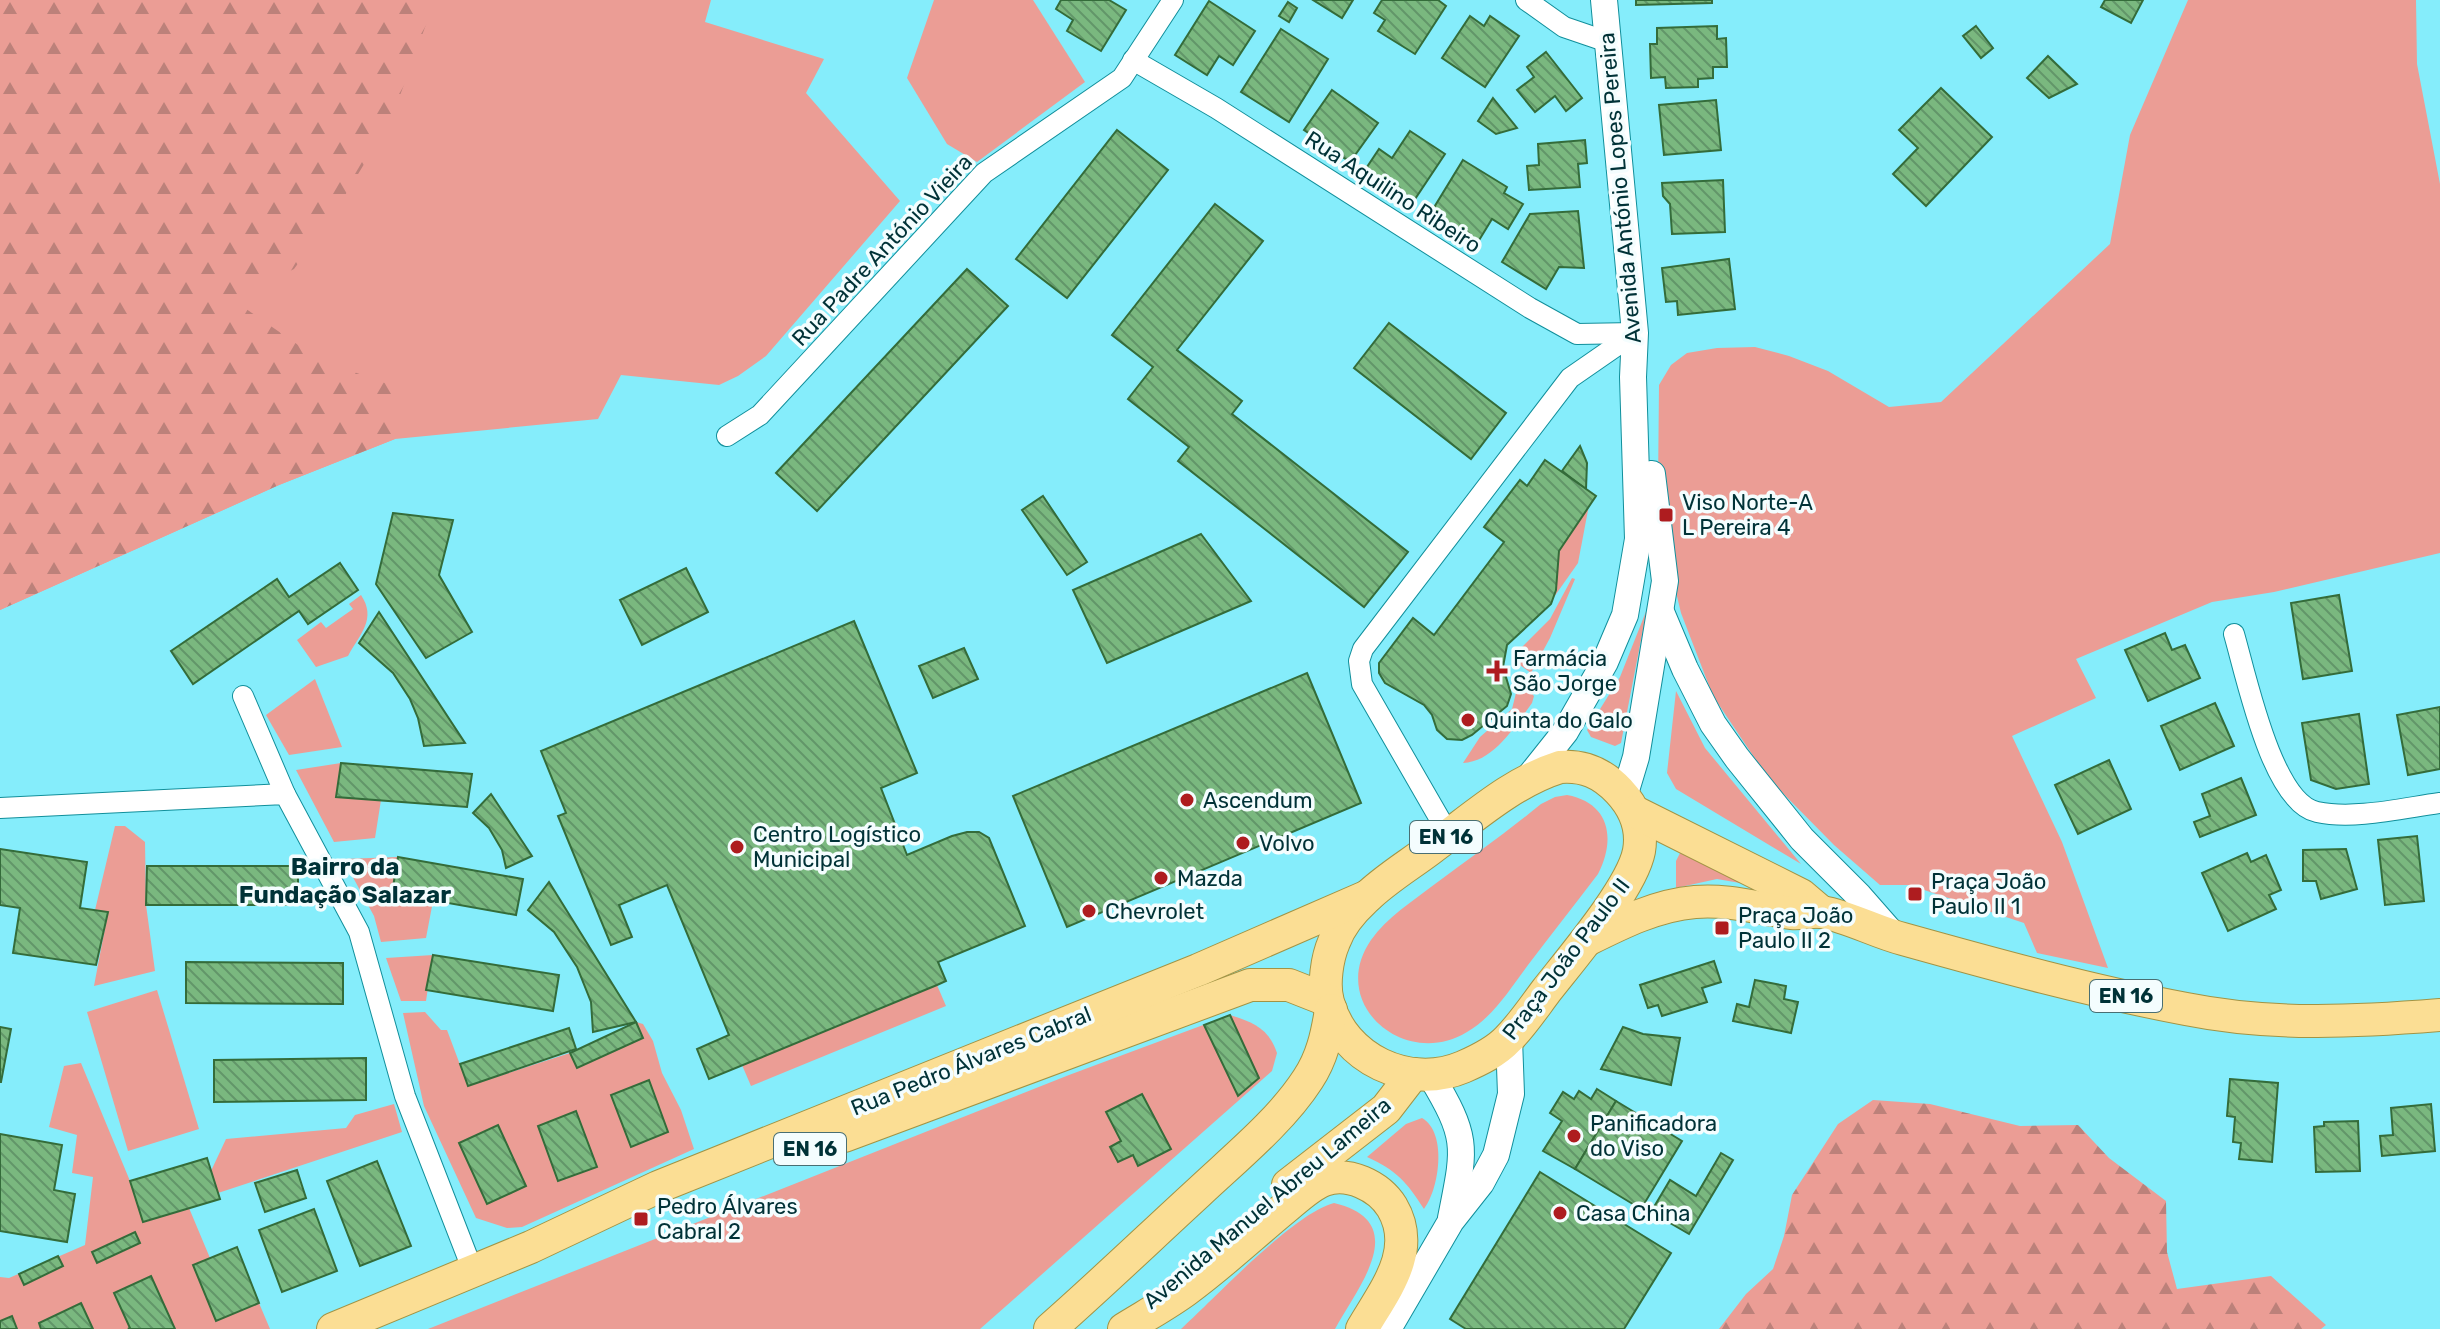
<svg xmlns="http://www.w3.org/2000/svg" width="2440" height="1329" viewBox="0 0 2440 1329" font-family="Rubik,sans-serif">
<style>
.green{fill:#eb9d95}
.forest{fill:url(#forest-firs)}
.building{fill:url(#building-back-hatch);stroke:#346c3a;stroke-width:2}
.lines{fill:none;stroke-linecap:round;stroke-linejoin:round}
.minor-casing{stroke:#118f9b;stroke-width:22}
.tertiary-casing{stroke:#118f9b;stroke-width:28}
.primary-casing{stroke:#a29445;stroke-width:34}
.minor{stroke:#fff;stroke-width:20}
.tertiary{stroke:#fff;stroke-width:26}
.primary{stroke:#fbde94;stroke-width:32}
.poi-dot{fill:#ae1c1f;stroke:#f4fdfe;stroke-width:3}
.labels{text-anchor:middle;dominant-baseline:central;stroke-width:7;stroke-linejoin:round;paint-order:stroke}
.shield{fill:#f4fdfe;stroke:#496f73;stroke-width:2}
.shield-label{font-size:20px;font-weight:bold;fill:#003237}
.street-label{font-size:22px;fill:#003237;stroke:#f4fdfe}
.poi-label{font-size:22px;fill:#003237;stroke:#f4fdfe;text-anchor:start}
.neighbourhood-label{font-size:24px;font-weight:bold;fill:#003237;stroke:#f4fdfe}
</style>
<defs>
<pattern id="forest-firs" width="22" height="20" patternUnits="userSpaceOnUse" patternTransform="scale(2)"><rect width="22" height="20" fill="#eb9d95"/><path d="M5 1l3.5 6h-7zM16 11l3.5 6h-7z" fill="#bc817a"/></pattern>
<pattern id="building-back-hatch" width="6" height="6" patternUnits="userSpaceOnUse" patternTransform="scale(2)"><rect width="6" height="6" fill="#7ab87f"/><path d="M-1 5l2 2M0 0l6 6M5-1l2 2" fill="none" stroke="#629669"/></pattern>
</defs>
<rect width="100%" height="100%" fill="#85edfb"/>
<g class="green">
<polygon points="0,0 711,0 705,22 824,59 806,93 900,201 766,356 738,376 719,385 621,375 598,419 395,439 279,485 0,610"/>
<polygon points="934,0 1033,0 1085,82 977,162 947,144 907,78"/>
<polygon points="2188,0 2416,0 2417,64 2440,184 2440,553 2274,592 2212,602 2076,659 2096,698 2012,736 2062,842 2108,968 2037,953 2024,923 1909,885 1880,885 1834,845 1768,778 1713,696 1681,613 1667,554 1658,488 1659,385 1671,365 1687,353 1717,348 1755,347 1789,356 1828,371 1889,407 1941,402 2110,244 2130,135"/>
<polygon points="1589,505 1578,563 1554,597 1559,551"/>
<polygon points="1572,578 1575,579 1550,638 1531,673 1513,660 1516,653 1550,619"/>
<path d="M361,595c16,24 -1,39 -13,61l-32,11 -19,-27 24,-18 5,6 27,-19 -4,-5z"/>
<polygon points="1647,609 1621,743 1615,746 1591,737 1587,730 1620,677"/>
<path d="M1515,676l19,20 -2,7c-17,23 -38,59 -69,60l17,-26 32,-28 4,-16z"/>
<polygon points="315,679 342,747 289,755 266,715"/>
<polygon points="1676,691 1705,748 1801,864 1676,789 1667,773"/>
<polygon points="341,763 336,797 381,800 375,838 334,842 296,770"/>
<path d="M1567,795c43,8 49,44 31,79 -23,30 -47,61 -70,91 -18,24 -35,52 -61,67 -62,38 -140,-28 -96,-92 16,-23 42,-39 64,-56 35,-26 72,-52 106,-80l14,-7z"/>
<polygon points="115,826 125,826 145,842 146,905 155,971 94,986 108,912 95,910"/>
<polygon points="1680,853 1740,875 1740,883 1717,879 1676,888 1676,861"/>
<polygon points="398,857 392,893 433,901 426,938 381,942 374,916 343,859"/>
<polygon points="433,955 426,1001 401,1001 386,958"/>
<polygon points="937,985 946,1006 751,1086 742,1065"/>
<polygon points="157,990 199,1129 128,1151 87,1012"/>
<polygon points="425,1012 441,1030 447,1030 468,1086 570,1053 636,1022 643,1024 653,1041 662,1073 681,1110 694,1149 522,1227 507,1228 476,1218 424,1106 403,1013"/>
<path d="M1230,1015c22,7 39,13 47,38l-5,18 -292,258h-552l641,-254z"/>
<polygon points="81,1063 130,1181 143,1222 189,1208 210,1258 193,1265 217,1320 259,1303 270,1329 0,1329 0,1277 9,1278 85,1245 93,1177 72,1173 77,1135 49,1127 64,1066"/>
<polygon points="394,1104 402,1132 218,1193 211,1171 226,1139 346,1128 355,1115"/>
<path d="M1422,1118c26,15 17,72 2,91 -18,-28 -27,-38 -57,-52l39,-33z"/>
<path d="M1334,1203c79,19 24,84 1,126h-154c34,-31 113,-116 153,-126z"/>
</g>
<g class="forest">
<polygon points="0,0 435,0 391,120 330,220 294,269 233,300 320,360 402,389 395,439 279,485 0,610"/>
<polygon points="1873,1100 1930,1104 2020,1126 2078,1125 2109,1158 2166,1201 2167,1252 2177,1289 2271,1276 2326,1325 2321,1329 1719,1329 1746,1294 1773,1269 1784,1236 1792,1195 1838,1124"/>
</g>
<g class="building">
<polygon points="1061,0 1109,0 1126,10 1101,51 1067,31 1073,20 1056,9"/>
<polygon points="1313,0 1353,0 1342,18"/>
<polygon points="1382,0 1438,0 1446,6 1415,54 1378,31 1385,20 1374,13"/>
<polygon points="1636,0 1712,0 1712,3 1636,5"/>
<polygon points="2105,0 2143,0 2131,23 2101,7"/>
<polygon points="1209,1 1255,31 1233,65 1219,56 1207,75 1175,55"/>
<polygon points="1288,2 1297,8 1289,22 1279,16"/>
<polygon points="1470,16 1484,26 1490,16 1519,36 1485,87 1442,58"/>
<polygon points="1717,26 1717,39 1726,38 1727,67 1713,67 1713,78 1698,79 1698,87 1666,88 1665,77 1651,78 1650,44 1657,44 1657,28"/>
<polygon points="1976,26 1993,48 1981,58 1963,36"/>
<polygon points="1281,29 1328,59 1289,122 1241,92"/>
<polygon points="1546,52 1582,98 1566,111 1555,96 1535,112 1517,90 1534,77 1527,67"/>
<polygon points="2048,56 2077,84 2049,98 2027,78"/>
<polygon points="1941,88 1992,137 1926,206 1893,174 1918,148 1899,130"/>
<polygon points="1332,90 1378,123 1350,162 1304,130"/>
<polygon points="1493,98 1517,128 1496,134 1478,121"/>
<polygon points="1716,100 1721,150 1664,155 1659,105"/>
<polygon points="1117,130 1168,170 1067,298 1016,259"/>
<polygon points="1410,131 1445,154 1413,202 1365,170 1379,149 1392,158"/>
<polygon points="1585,140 1587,163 1578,164 1580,187 1529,190 1527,166 1539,165 1538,144"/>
<polygon points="1463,160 1507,187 1504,193 1523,204 1508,229 1492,219 1478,242 1430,214"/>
<polygon points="1723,180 1725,232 1672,234 1670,204 1663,196 1662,183"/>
<polygon points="1215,204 1263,241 1177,350 1242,401 1232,414 1408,552 1364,607 1178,461 1189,447 1128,399 1153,367 1112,335"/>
<polygon points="1578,211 1584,268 1559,267 1546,289 1502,262 1530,214"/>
<polygon points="1729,259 1735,309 1678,315 1677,301 1666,302 1662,268"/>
<polygon points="967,269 1008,306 817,511 776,473"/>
<polygon points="1389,323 1506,413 1471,459 1354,368"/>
<polygon points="1580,446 1587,463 1586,489 1562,471"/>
<polygon points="1545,460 1596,496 1559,551 1556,590 1551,604 1507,645 1503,667 1511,694 1507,706 1472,735 1462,740 1447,739 1437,730 1432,715 1424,705 1385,683 1379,673 1379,663 1413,618 1434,635 1504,542 1484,527 1520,480 1527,486"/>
<polygon points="1043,496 1087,562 1067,575 1022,510"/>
<polygon points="393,513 453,520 439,575 472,632 426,658 376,584"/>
<polygon points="1201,534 1251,601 1107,663 1073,590"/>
<polygon points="340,563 358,590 308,624 299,611 193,684 171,651 277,579 289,597"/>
<polygon points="686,568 708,612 642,645 620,600"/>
<polygon points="2339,595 2352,671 2303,679 2291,603"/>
<polygon points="379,612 465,743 424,746 418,718 410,699 393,673 359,643"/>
<polygon points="854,621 917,773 881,788 907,855 952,836 967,832 979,832 989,838 1025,926 938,962 946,981 937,985 709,1079 697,1049 729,1035 667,885 619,905 632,937 611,945 558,816 566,813 541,751"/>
<polygon points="2165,633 2172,650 2185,645 2200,678 2148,701 2125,650"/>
<polygon points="964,648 978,679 933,698 919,666"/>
<polygon points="1307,673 1361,803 1067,927 1013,796"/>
<polygon points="2215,703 2234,746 2180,770 2161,726"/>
<polygon points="2440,707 2440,769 2408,775 2397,715"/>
<polygon points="2359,714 2369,784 2336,789 2311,780 2302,723"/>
<polygon points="2109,760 2131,809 2078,834 2055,785"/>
<polygon points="341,763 472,774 467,807 336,797"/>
<polygon points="2241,778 2256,815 2200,837 2194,822 2210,816 2202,794"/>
<polygon points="491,794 532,856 506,868 502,850 489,828 473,813"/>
<polygon points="2417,836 2424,901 2385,905 2378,840"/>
<polygon points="0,849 87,862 80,908 108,912 96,965 13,953 20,908 0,905"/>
<polygon points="2346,849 2357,889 2321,899 2316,881 2303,881 2303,850"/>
<polygon points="2247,853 2251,862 2266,855 2281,890 2269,895 2276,909 2228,931 2202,873"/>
<polygon points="398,857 523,879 516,915 392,893"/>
<polygon points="147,866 298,866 298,905 146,905"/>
<polygon points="549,882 636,1022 593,1032 591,1002 577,967 554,932 528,910"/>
<polygon points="433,955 559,975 553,1011 426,990"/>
<polygon points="1714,961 1721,982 1702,988 1707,1002 1662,1016 1658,1005 1648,1008 1640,985"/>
<polygon points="186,962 343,963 343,1004 186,1003"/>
<polygon points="1755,980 1786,986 1784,999 1798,1002 1791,1033 1733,1021 1737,1004 1749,1007"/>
<polygon points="1230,1015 1259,1078 1238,1096 1204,1025"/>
<polygon points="636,1022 643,1038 577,1068 570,1053"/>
<polygon points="0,1027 11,1029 1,1082 0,1082"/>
<polygon points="1623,1027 1643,1034 1680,1038 1671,1085 1601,1069"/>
<polygon points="569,1028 576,1049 468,1086 460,1064"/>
<polygon points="366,1058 366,1100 214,1102 214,1060"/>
<polygon points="2230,1079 2278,1083 2272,1162 2239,1159 2241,1143 2233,1142 2235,1117 2227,1116"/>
<polygon points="649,1080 668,1132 631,1147 611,1095"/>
<polygon points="1597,1089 1616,1101 1575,1169 1543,1151 1562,1121 1550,1113 1563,1092 1574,1099 1579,1091 1591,1099"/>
<polygon points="1142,1094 1171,1149 1138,1166 1133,1155 1118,1162 1110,1147 1121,1141 1106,1112"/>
<polygon points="1616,1101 1682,1141 1641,1209 1575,1169"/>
<polygon points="2431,1104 2435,1151 2382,1156 2380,1136 2393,1135 2391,1108"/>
<polygon points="576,1111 597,1167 558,1181 538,1126"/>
<polygon points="2358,1121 2360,1171 2316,1172 2314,1127 2324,1126 2324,1122"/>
<polygon points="498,1125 526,1186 487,1204 459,1143"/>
<polygon points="0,1134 62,1145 54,1190 75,1194 67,1242 0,1231"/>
<polygon points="1721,1153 1733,1160 1689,1234 1651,1212 1670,1180 1696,1196"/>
<polygon points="207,1158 220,1199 143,1222 130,1181"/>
<polygon points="377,1161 411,1246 360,1266 327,1181"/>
<polygon points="297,1170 306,1198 265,1212 255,1183"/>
<polygon points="1540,1172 1671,1253 1624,1329 1466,1329 1450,1319"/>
<polygon points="314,1209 337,1271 282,1292 259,1230"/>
<polygon points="135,1232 140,1243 97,1263 92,1252"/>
<polygon points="237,1247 259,1303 216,1321 193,1265"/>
<polygon points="58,1256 63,1266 24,1285 19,1274"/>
<polygon points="151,1276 175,1329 128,1329 130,1328 114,1293"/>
<polygon points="81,1303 93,1329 41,1329 39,1323"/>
<polygon points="12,1316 17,1329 0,1329 0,1321"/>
</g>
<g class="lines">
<g class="minor-casing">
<g id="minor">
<polyline points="1526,0 1564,27 1608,42"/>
<polyline points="1133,60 1216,108 1530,308 1577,334 1635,333"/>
<polyline points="727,436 760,415 984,173 1122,78 1173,0"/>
<path d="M2234,634c12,41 38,169 83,178 37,8 86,-4 123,-9"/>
<polyline points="243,696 285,794"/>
<polyline points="0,808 285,794 359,932 405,1096 473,1271"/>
<polyline points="1449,835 1362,684 1359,661 1363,649 1570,378 1635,333"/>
</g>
</g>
<g class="tertiary-casing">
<g id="tertiary">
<polyline points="1661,612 1685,669 1713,724 1737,758 1802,839 1859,896 1895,937"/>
<polyline points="1526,781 1565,732 1605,662 1625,615 1638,539 1633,377 1635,333 1604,0"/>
<polyline points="1624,797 1636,757 1665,581 1652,474"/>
<path d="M1431,1076c38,63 34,71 20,142"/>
<polyline points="1388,1329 1451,1221 1481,1183 1496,1155 1511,1094 1509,1039"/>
</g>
</g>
<g class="primary-casing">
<g id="primary">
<path d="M1560,767c24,-2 42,6 59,24 15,16 24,37 20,60 -7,37 -68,108 -93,140 -12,16 -24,34 -38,48 -12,13 -29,21 -45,28 -54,23 -120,-8 -135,-65 -5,-17 -1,-44 6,-60 6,-17 18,-31 31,-43 20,-20 46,-35 68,-52 40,-29 79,-65 127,-80z"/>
<polyline points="1635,812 1801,895 1821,912"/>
<path d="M1587,940c34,-17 70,-35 108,-38 34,-3 64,7 97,11 9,1 20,-2 30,-1 27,5 54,20 81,27 93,26 187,52 283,70 85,17 168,13 254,6"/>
<polyline points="844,1136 1250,985 1289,985 1327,1000"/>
<polyline points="1288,1185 1386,1109 1413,1074"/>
<polyline points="333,1329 531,1247 658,1187 1198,970 1368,896"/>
<path d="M1050,1329c50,-44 99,-91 148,-136 36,-34 83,-72 110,-114 14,-21 19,-44 23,-69"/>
<path d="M1124,1329c21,-13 43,-25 62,-39 33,-24 63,-52 94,-78 13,-10 28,-26 44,-32 24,-9 55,6 68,27 26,44 -8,84 -30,122"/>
</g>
</g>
<use href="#minor" class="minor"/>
<use href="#tertiary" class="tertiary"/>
<use href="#primary" class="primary"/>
</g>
<g class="poi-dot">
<rect x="1658" y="507" width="16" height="16" rx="4"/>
<path d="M1493 659h8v8h8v8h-8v8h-8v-8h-8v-8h8z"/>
<circle cx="1468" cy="720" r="8"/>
<circle cx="1187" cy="800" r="8"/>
<circle cx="1243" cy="843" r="8"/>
<circle cx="737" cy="847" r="8"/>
<circle cx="1161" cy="878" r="8"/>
<rect x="1907" y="886" width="16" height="16" rx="4"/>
<circle cx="1089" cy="911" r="8"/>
<rect x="1714" y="920" width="16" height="16" rx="4"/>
<circle cx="1574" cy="1136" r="8"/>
<circle cx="1560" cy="1213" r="8"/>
<rect x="633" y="1211" width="16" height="16" rx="4"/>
</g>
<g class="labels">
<g class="shield">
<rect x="1410" y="821" width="72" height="32" rx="6"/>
<rect x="2090" y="980" width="72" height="32" rx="6"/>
<rect x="774" y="1133" width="72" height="32" rx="6"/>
</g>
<g class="shield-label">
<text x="1446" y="837">EN 16</text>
<text x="2126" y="996">EN 16</text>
<text x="810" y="1149">EN 16</text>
</g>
<g class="street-label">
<text transform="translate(1620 188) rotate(-95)">Avenida António Lopes Pereira</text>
<text transform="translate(1393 192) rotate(33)">Rua Aquilino Ribeiro</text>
<text transform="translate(882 250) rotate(-47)">Rua Padre António Vieira</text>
<text transform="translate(1566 959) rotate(-53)">Praça João Paulo II</text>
<text transform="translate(971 1061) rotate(-22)">Rua Pedro Álvares Cabral</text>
<text transform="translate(1267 1203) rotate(-40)">Avenida Manuel Abreu Lameira</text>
</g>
<g class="poi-label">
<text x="1682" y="502">Viso Norte-A<tspan x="1682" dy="25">L Pereira 4</tspan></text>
<text x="1513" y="658">Farmácia<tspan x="1513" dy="25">São Jorge</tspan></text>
<text x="1484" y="720">Quinta do Galo</text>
<text x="1203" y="800">Ascendum</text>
<text x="753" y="834">Centro Logístico<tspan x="753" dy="25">Municipal</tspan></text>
<text x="1259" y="843">Volvo</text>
<text x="1177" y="878">Mazda</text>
<text x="1931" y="881">Praça João<tspan x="1931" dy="25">Paulo II 1</tspan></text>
<text x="1105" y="911">Chevrolet</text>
<text x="1738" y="915">Praça João<tspan x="1738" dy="25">Paulo II 2</tspan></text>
<text x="1590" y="1123">Panificadora<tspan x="1590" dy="25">do Viso</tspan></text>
<text x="657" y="1206">Pedro Álvares<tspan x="657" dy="25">Cabral 2</tspan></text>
<text x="1576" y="1213">Casa China</text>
</g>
<g class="neighbourhood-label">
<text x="345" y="867">Bairro da<tspan x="345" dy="28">Fundação Salazar</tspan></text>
</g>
</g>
</svg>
